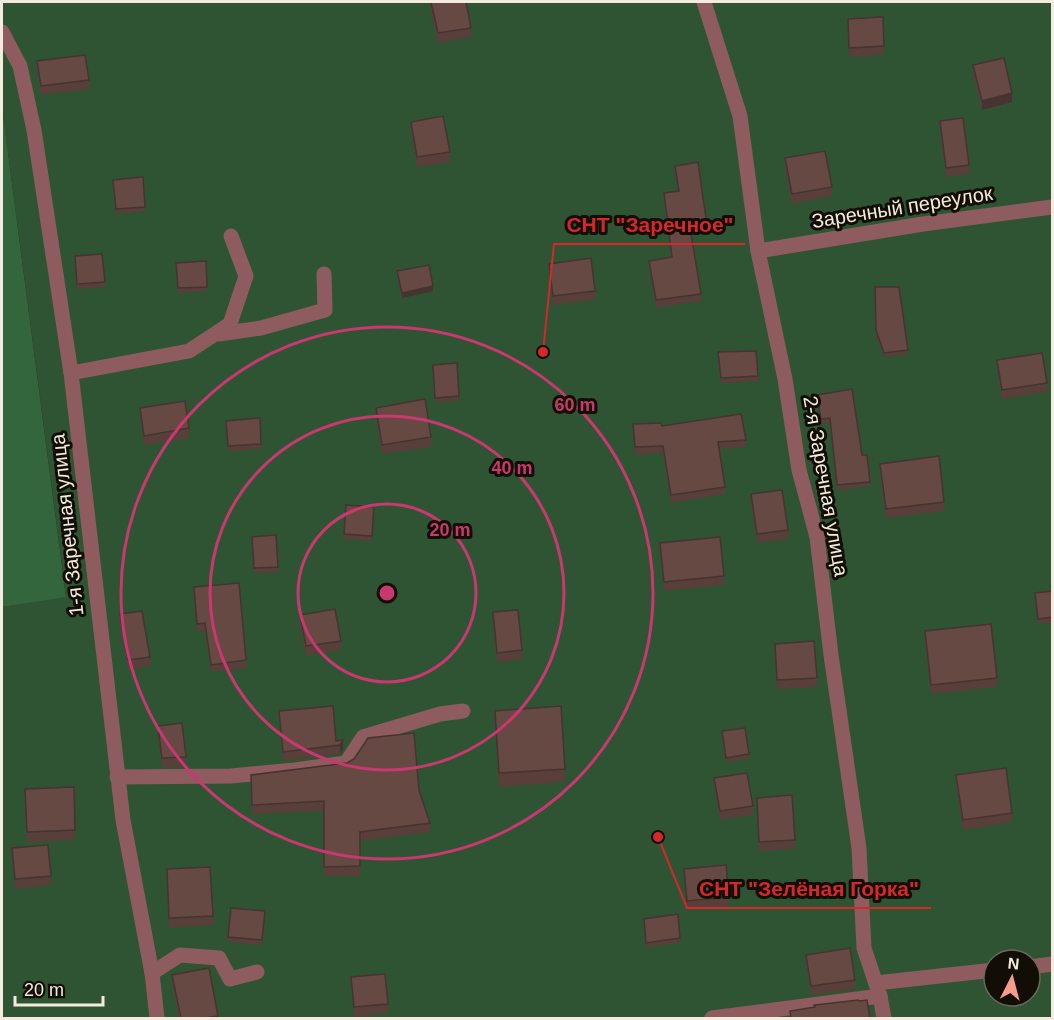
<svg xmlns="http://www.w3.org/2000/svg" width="1054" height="1020" viewBox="0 0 1054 1020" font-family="Helvetica,sans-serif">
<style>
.green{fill:#2e5434;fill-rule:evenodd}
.forest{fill:#33663c}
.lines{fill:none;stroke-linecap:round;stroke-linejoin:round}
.minor{stroke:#8e5c5f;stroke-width:15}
.wall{fill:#583f3a}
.shaded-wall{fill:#47332f}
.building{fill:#664943;stroke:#47332f;stroke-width:1.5}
.ring{fill:none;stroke:#c9386f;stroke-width:3}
.labels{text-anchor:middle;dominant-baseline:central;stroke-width:6;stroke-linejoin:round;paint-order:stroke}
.street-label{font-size:20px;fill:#f3ecde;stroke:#130e05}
.centre{fill:#c9386f;stroke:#130e05;stroke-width:3}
.ring-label{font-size:18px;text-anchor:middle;font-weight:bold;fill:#c9386f;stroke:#130e05;stroke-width:6;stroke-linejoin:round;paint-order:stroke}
.leader{fill:none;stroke:#d62828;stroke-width:2}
.callout-dot{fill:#d62828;stroke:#130e05;stroke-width:2}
.callout-label{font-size:21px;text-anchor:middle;font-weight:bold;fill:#d62828;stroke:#130e05;stroke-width:6;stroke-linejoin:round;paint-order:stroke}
</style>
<rect width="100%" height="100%" fill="#2f240c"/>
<path class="green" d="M2,2h1050v1016h-1050v-411l64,-11 -64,-489zM994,960h36v36h-36z"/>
<polygon class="forest" points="2,107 66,597 2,607"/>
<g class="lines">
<g class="minor">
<polyline points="704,2 740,116 758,251 785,379 799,470 817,537 831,655 859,848 864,948 880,996 884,1018"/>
<polyline points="2,32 20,66 34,130 71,373 123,820 152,973 157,1018"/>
<polyline points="758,251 923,224 1052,207"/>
<polyline points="219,334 261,328 325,310 324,274"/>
<polyline points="71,373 189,351 230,324 246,276 231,236"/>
<polyline points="117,777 231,776 295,770 346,763 363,737 440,714 463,711"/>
<polyline points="1030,967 1052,964"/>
<polyline points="152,973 180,955 219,958 230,979 257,972"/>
<polyline points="876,983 994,970"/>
<polyline points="712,1018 880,996"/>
</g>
</g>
<g class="wall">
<polygon points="431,2 471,28 471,37 438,43 431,12"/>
<polygon points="848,19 884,46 884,55 849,57"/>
<polygon points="37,61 89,80 89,89 41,95 37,71"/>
<polygon points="973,65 1012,102 982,110 973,75"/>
<polygon points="940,121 969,165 969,174 946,177 940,130"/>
<polygon points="411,122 450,152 450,162 417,167 411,131"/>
<polygon points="785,158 832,187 832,196 792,204 785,168"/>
<polygon points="675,166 707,226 707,233 692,235 701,294 701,301 656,308 649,268 649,261 671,257 664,200 664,193 678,191 675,173"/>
<polygon points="113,184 145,207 145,211 116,214"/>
<polygon points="75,261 105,282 105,287 77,289"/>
<polygon points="206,261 207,291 178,293 176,263"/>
<polygon points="549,264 595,291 595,300 553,305 549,273"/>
<polygon points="397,271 433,291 402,298 397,276"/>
<polygon points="875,287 908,350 908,354 884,357 876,335"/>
<polygon points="756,351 758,381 721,383 718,352"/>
<polygon points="997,360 1047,383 1047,392 1002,399 997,369"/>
<polygon points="457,363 459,401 435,402 433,365"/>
<polygon points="817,395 870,482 870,486 837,490 830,423 821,424"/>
<polygon points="140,408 189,428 189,438 144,445 140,417"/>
<polygon points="376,408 431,437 431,447 382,454 376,417"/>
<polygon points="260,418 261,449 228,451 226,426"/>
<polygon points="633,424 662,426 746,440 746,447 719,449 725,487 725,494 671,503 663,453 635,455"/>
<polygon points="880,464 944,502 944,511 886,518 880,473"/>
<polygon points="751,494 788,530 788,539 757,543 751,503"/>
<polygon points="346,505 374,507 372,541 344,539"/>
<polygon points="276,535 278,572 254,573 252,537"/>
<polygon points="660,543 724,576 724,585 664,591"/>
<polygon points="194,587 246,660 246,668 211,672 205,631 197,631"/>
<polygon points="1053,591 1053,622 1038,624 1035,593"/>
<polygon points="493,612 522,650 522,659 497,662 493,622"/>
<polygon points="120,614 150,657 150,666 128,670 120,624"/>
<polygon points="300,615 341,641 341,650 306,656 300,624"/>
<polygon points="925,631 997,678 997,687 931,694 925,640"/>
<polygon points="775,644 817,678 817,687 777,689"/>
<polygon points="279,711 336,741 343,740 343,749 340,754 283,761"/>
<polygon points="495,711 565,769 565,782 499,787 495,725"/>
<polygon points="158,726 186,757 186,767 162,767"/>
<polygon points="722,731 749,754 749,759 726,762"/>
<polygon points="251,775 419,790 430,823 430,832 360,841 360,876 324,876 324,811 252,814"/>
<polygon points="956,775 1012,813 1012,822 963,830 956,785"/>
<polygon points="714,778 753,806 753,815 720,820 714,787"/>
<polygon points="74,787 75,840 27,842 25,798"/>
<polygon points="757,798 795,840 795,849 759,851"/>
<polygon points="12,848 51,876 51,885 15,889"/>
<polygon points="167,869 213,916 213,925 169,928"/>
<polygon points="684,869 729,897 729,906 687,910"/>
<polygon points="265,911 262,945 228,942 228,937"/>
<polygon points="644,919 680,938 680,943 646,947"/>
<polygon points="806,955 855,980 855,989 811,995 806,964"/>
<polygon points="172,975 218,1016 218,1018 179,1018 172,985"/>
<polygon points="351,977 388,1004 388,1013 354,1017"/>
</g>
<g class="shaded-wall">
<polygon points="1012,93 1012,102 982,110 982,101"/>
<polygon points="433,286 433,291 402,298 402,293"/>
<polygon points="343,740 343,749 340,754 340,745"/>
</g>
<g class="building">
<polygon points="431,2 466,2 471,28 438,33"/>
<polygon points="883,17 884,46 849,48 848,19"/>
<polygon points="85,55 89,80 41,86 37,61"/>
<polygon points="1004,58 1012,93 982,101 973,65"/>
<polygon points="443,116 450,152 417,157 411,122"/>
<polygon points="963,118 969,165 946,168 940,121"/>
<polygon points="825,151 832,187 792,194 785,158"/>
<polygon points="698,162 707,226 690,228 701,294 656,300 649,261 672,257 664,193 679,191 675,166"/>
<polygon points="143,177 145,207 116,209 113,180"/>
<polygon points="102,254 105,282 77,284 75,256"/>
<polygon points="591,258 595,291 553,296 549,264"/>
<polygon points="206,261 207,287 178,288 176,263"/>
<polygon points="429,265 433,286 402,293 397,271"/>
<polygon points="875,287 899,287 908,350 884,353 876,330"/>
<polygon points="756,351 758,376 721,378 718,352"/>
<polygon points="1042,353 1047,383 1002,390 997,360"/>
<polygon points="457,363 459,396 435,398 433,365"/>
<polygon points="852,389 862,455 867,455 870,482 837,485 830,418 821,419 817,395"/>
<polygon points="425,399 431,437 382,445 376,408"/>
<polygon points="185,401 189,428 144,436 140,408"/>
<polygon points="741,414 746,440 718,442 725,487 671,495 663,446 635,447 633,424 661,423 662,426"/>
<polygon points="260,418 261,444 228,446 226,421"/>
<polygon points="939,456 944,502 886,509 880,464"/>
<polygon points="782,490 788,530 757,534 751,494"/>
<polygon points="346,505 374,507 372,536 344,534"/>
<polygon points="276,535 278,567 254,568 252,537"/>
<polygon points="720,537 724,576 664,582 660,543"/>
<polygon points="239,583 246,660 211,665 205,623 197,624 194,587"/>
<polygon points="1053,591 1053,617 1038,619 1035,593"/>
<polygon points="335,609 341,641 306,646 300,615"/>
<polygon points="518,610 522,650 497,653 493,612"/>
<polygon points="142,611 150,657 128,660 120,614"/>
<polygon points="991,624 997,678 931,685 925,631"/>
<polygon points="814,641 817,678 777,680 775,644"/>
<polygon points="333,706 336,741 343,740 340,745 283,752 279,711"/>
<polygon points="561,706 565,769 499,773 495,711"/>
<polygon points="182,723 186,757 162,758 158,726"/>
<polygon points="745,728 749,754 726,758 722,731"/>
<polygon points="414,733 419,790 430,823 360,832 360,866 324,867 324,801 252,805 251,775 347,763 354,759 368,738"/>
<polygon points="1006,768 1012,813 963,820 956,775"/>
<polygon points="747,773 753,806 720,811 714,778"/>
<polygon points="74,787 75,830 27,832 25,789"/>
<polygon points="792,795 795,840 759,842 757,798"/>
<polygon points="48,845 51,876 15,879 12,848"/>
<polygon points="726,865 729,897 687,901 684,869"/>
<polygon points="210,867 213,916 169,918 167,869"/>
<polygon points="231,908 265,911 262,940 228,937"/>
<polygon points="678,914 680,938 646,943 644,919"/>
<polygon points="850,948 855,980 811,986 806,955"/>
<polygon points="209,968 218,1016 205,1018 181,1018 172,975"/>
<polygon points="385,974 388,1004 354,1007 351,977"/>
<polygon points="858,1000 859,1001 867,1000 870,1018 791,1018 790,1011 815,1007 814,1005"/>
</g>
<g class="ring">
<circle cx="387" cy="593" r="89"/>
<circle cx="387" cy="593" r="177"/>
<circle cx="387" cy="593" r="266"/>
</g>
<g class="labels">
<g class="street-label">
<text transform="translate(902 207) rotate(-9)">Заречный переулок</text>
<text transform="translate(826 486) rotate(80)">2-я Заречная улица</text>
<text transform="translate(67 525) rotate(-96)">1-я Заречная улица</text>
</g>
</g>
<circle cx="387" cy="593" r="9" class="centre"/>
<g class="ring-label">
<text x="575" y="411">60 m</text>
<text x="512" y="474">40 m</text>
<text x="450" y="536">20 m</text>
</g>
<path class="leader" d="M543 352L554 244H745M658 837L687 908H931"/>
<g class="callout-dot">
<circle cx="543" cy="352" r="6"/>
<circle cx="658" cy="837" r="6"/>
</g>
<g class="callout-label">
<text x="650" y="232">СНТ "Заречное"</text>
<text x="809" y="896">СНТ "Зелёная Горка"</text>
</g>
<rect width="1054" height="1020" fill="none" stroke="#f3ecde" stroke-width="6"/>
<g transform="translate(1012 978) rotate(6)"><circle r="28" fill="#130e05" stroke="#6d675c" stroke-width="1.5"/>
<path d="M0-4.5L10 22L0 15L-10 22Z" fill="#f49d8b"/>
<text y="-9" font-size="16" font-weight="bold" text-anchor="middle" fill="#f3ecde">N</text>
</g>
<path d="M15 996v9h88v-9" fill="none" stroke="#f3ecde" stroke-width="3"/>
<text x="24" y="996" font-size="18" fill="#f3ecde" stroke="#130e05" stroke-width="4.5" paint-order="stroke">20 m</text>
</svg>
